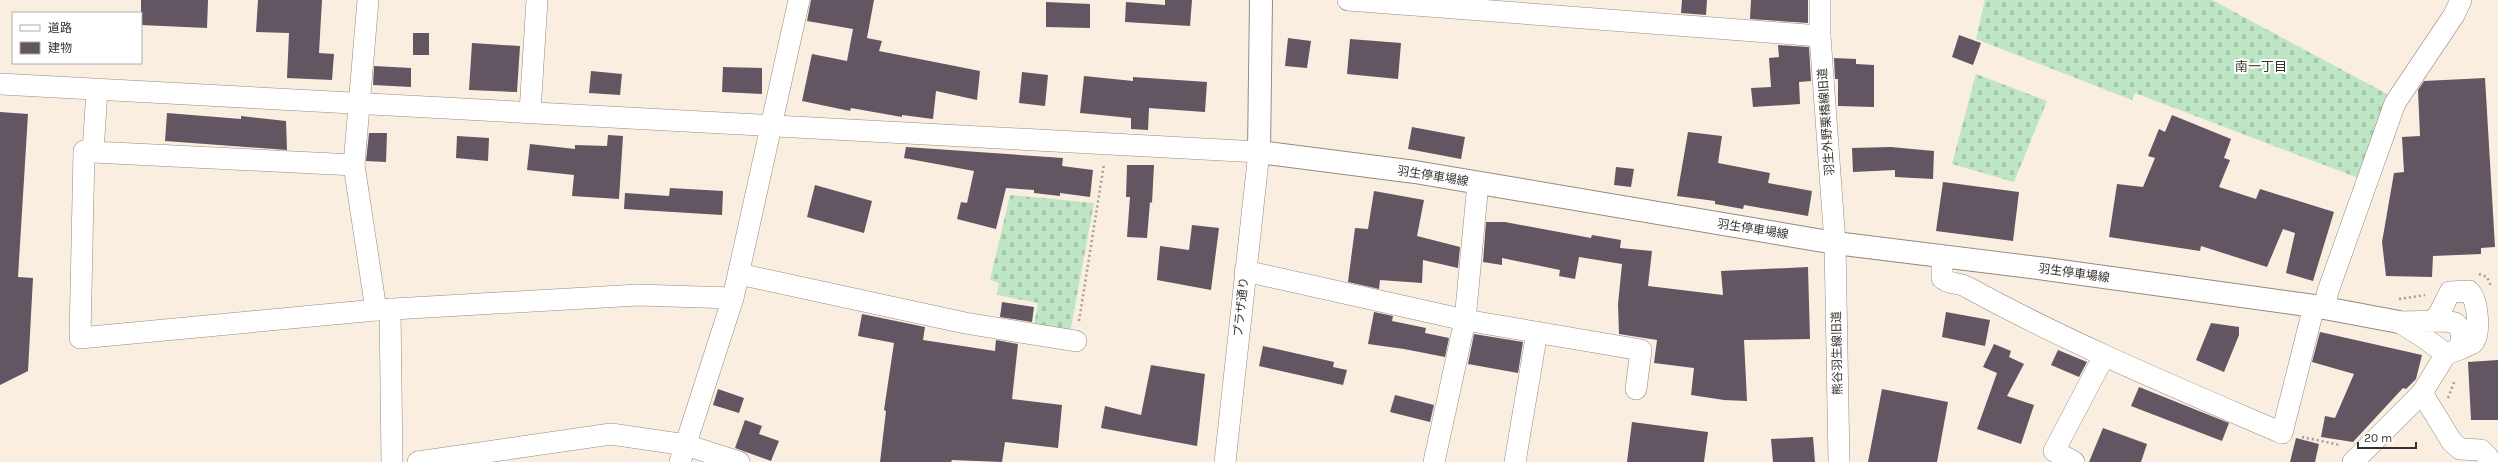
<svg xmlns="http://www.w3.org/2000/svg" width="2498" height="462" viewBox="0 0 2498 462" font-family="Karla,'Noto Sans JP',sans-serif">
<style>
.cemetery{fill:url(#cemetery-stones)}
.building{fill:#615661}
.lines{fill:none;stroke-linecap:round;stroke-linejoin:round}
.minor-casing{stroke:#958a7e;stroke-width:22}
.major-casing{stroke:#958a7e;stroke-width:24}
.path{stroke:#a69e94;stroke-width:2.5;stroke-dasharray:2 3;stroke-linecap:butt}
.minor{stroke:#fff;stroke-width:21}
.major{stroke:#fff;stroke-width:22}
.labels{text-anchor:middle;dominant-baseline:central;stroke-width:4;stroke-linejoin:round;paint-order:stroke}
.street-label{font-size:12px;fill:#35312c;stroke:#fff}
.neighbourhood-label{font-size:13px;fill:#35312c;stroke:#fff}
</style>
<defs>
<pattern id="cemetery-stones" width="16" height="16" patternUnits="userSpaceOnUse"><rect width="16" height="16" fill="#bee6c4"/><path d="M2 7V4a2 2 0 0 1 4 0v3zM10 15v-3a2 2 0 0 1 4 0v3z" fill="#a4c6a9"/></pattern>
</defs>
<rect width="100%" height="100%" fill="#faeee1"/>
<g class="cemetery">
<polygon points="1985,0 2212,0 2391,96 2361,179 2135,93 2132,100 1976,39"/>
<polygon points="1976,74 2047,101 2014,182 1952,164"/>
<polygon points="1010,195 1094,203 1070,333 1034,326 1038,303 997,295 999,283 990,280"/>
</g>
<g class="building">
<polygon points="141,0 208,0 207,28 141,25"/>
<polygon points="258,0 322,0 319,53 334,54 332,80 287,78 289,33 256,32"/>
<polygon points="811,0 874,0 867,38 882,41 879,51 980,71 977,100 936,91 933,119 902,115 902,117 851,108 850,111 802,101 812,54 847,61 853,29 807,21"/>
<polygon points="1165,0 1192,0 1190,26 1125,22 1126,2 1165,5"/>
<polygon points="1682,0 1707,0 1706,15 1681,13"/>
<polygon points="1751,0 1808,0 1808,23 1750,19"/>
<polygon points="1046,2 1090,4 1090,28 1046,27"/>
<rect x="413" y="33" width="16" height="22"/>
<polygon points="1959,35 1981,43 1973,65 1952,57"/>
<polygon points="1288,38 1311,41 1307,68 1285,66"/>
<polygon points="1350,39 1401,43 1398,79 1347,74"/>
<polygon points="472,43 520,46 517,92 469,90"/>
<polygon points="1778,45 1809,47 1811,81 1799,82 1800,104 1753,107 1751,88 1771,87 1769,58 1779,57"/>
<polygon points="1834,58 1856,59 1856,64 1874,65 1874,107 1838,106 1838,79 1835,79"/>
<polygon points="374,66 411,68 411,87 373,85"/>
<polygon points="723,67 762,68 762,94 722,92"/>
<polygon points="591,71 622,74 620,95 589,93"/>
<polygon points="1022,72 1048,75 1045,106 1019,103"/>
<polygon points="1084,76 1133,81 1133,77 1207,82 1205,112 1149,108 1148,130 1131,129 1131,118 1080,113"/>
<polygon points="2485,78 2495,247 2481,248 2481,254 2433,256 2432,277 2386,276 2382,242 2394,173 2404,172 2402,137 2420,136 2418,90 2424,81"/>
<polygon points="0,112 28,114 18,277 33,278 28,371 0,385"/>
<polygon points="167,113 241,119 241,116 286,121 287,150 165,141"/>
<polygon points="2172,115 2231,139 2224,158 2230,160 2219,187 2256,199 2260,189 2334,212 2313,281 2286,273 2295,233 2283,229 2267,267 2201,246 2200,251 2109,237 2117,184 2143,187 2155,158 2148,156 2159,129 2165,132"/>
<polygon points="1412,127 1465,137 1461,159 1408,149"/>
<polygon points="1688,132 1722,136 1718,163 1770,173 1768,183 1812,191 1808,216 1744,205 1743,209 1715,204 1715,201 1677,196"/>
<polygon points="369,133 387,133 386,162 366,161"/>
<polygon points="608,135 623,136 619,199 572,196 574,175 527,170 530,144 575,149 575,145 607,146"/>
<polygon points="457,136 489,138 488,161 456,158"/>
<polygon points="906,147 1063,158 1062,166 1093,170 1090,197 1060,193 1060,196 1034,193 1034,190 1006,188 996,229 957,219 961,202 967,203 974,171 904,158"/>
<polygon points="1891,147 1934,151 1933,179 1895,177 1895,170 1853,172 1852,148"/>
<polygon points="1127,165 1154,165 1152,203 1150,202 1147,238 1127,237 1130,197 1126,197"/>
<polygon points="1616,167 1634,169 1631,187 1614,185"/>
<polygon points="1943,182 2019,192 2013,241 1936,231"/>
<polygon points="815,185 872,201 864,233 807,217"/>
<polygon points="670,188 723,191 722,215 624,209 625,193 669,196"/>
<polygon points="1374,191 1424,200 1417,236 1460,247 1458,268 1423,260 1422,283 1380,280 1379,289 1348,282 1355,228 1368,229"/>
<polygon points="1486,222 1505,222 1591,238 1592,235 1621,240 1620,248 1652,251 1648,286 1723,295 1721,271 1808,267 1810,339 1744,340 1747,401 1724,400 1691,395 1694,368 1654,363 1657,340 1619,334 1618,304 1622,264 1579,257 1575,279 1559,276 1560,270 1502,258 1502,265 1483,262"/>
<polygon points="1192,225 1219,228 1211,290 1157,280 1160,246 1189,250"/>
<polygon points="1002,302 1034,307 1032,322 1000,317"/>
<polygon points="1374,312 1393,316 1392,321 1426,328 1425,333 1449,338 1445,357 1404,349 1368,344"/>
<polygon points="1946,312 1990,320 1985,346 1942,337"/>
<polygon points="862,314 925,327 923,340 995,351 996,340 1018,344 1012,399 1062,405 1058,448 1005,442 1002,462 952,460 951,462 880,462 886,411 884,410 894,343 858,336"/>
<polygon points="2211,323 2239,327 2239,335 2224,372 2196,360"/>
<polygon points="2320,332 2422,355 2416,379 2406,389 2403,388 2353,442 2321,437 2325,416 2335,418 2354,374 2312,362"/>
<polygon points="1474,334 1523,342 1518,373 1468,364"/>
<polygon points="1994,344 2011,351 2009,357 2024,364 2007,396 2034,405 2021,444 1977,429 1997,373 1983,367"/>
<polygon points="1263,346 1334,362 1333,367 1347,370 1343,385 1259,366"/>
<polygon points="2058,350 2087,362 2079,377 2051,365"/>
<polygon points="2498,360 2498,420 2471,420 2468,362"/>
<polygon points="1151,365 1205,374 1197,446 1101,428 1105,406 1141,415"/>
<polygon points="2139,387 2229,423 2222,441 2131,406"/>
<polygon points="718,389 744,398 739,413 713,405"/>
<polygon points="1882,389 1948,402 1937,462 1868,462"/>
<polygon points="1395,395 1434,405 1430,422 1390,412"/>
<polygon points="745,420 762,426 759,434 779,441 771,461 735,448"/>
<polygon points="1632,422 1708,432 1704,462 1627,462"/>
<polygon points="2103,428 2147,444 2141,462 2089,462"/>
<polygon points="1813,437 1815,462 1773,462 1771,439"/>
<polygon points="2296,438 2319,444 2315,462 2290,462"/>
</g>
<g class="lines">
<g class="minor-casing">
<g id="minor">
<polyline points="368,0 354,165 376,310"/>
<polyline points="1348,0 1820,36"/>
<polyline points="1820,0 1820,36 1835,243 1839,462"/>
<polyline points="0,84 1259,152 1225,462"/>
<polyline points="97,90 93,152 354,165"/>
<polyline points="530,112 537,0"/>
<polyline points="93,152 84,151 80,338 376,310 638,295 733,298"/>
<path d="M1942,257v21c7,7 17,4 25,9 102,56 208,100 315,146l32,-127"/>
<polyline points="1245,271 1465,320 1641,350 1636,389"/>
<polyline points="739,274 965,323 1076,341"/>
<polyline points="2324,308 2328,291 2395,103 2454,15 2461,0"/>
<polyline points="390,309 392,462"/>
<path d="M2431,321l7,-5 12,-24 19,-1c9,9 12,42 4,52l-13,6"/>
<polygon points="2446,321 2455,323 2462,330 2460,349 2446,354 2423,337 2399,322"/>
<polyline points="2422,393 2452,442 2460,449 2481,450 2488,457 2488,462"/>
<polyline points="418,462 611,434 686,445 739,462"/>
<polyline points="680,462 733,298 799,0"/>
<polyline points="1434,462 1465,320 1478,183"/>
<polyline points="1515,462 1537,332"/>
<polyline points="2074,462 2054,451 2104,356"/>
<polyline points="2353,462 2422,393 2446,354"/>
</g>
</g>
<g class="major-casing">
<polyline id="major" points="1261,0 1259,152 1415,172 1835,243 2046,269 2314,306 2399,322"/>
</g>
<g class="path">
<polyline points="2479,274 2487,277 2491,286"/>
<polyline points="2399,299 2425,295"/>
<polyline points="1079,321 1104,164"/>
<polyline points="2448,398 2455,380"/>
<polyline points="2302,437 2340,445"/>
</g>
<use href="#minor" class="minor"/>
<use href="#major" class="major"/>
</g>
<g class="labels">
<g class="street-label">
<text transform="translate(1826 122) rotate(-94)">羽生外野栗橋線旧道</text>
<text transform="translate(1433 176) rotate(9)">羽生停車場線</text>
<text transform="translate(1753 229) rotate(9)">羽生停車場線</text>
<text transform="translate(2074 273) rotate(8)">羽生停車場線</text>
<text transform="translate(1241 307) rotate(-84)">プラザ通り</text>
<text transform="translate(1837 353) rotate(-91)">熊谷羽生線旧道</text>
</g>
<g class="neighbourhood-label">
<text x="2261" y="66">南一丁目</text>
</g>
</g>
<rect x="12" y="12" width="130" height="52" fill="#ffffff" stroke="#aeadab"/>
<rect x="20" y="25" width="20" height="6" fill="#ffffff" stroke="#aeadab"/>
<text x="48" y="32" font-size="12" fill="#35312c">道路</text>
<rect x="20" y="42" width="20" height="12" fill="#615661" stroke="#aeadab"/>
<text x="48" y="52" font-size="12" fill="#35312c">建物</text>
<path d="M2358 442v6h58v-6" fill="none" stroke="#35312c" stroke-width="2"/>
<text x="2364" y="442" font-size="12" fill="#35312c" stroke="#ffffff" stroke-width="3" paint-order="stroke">20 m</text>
</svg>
